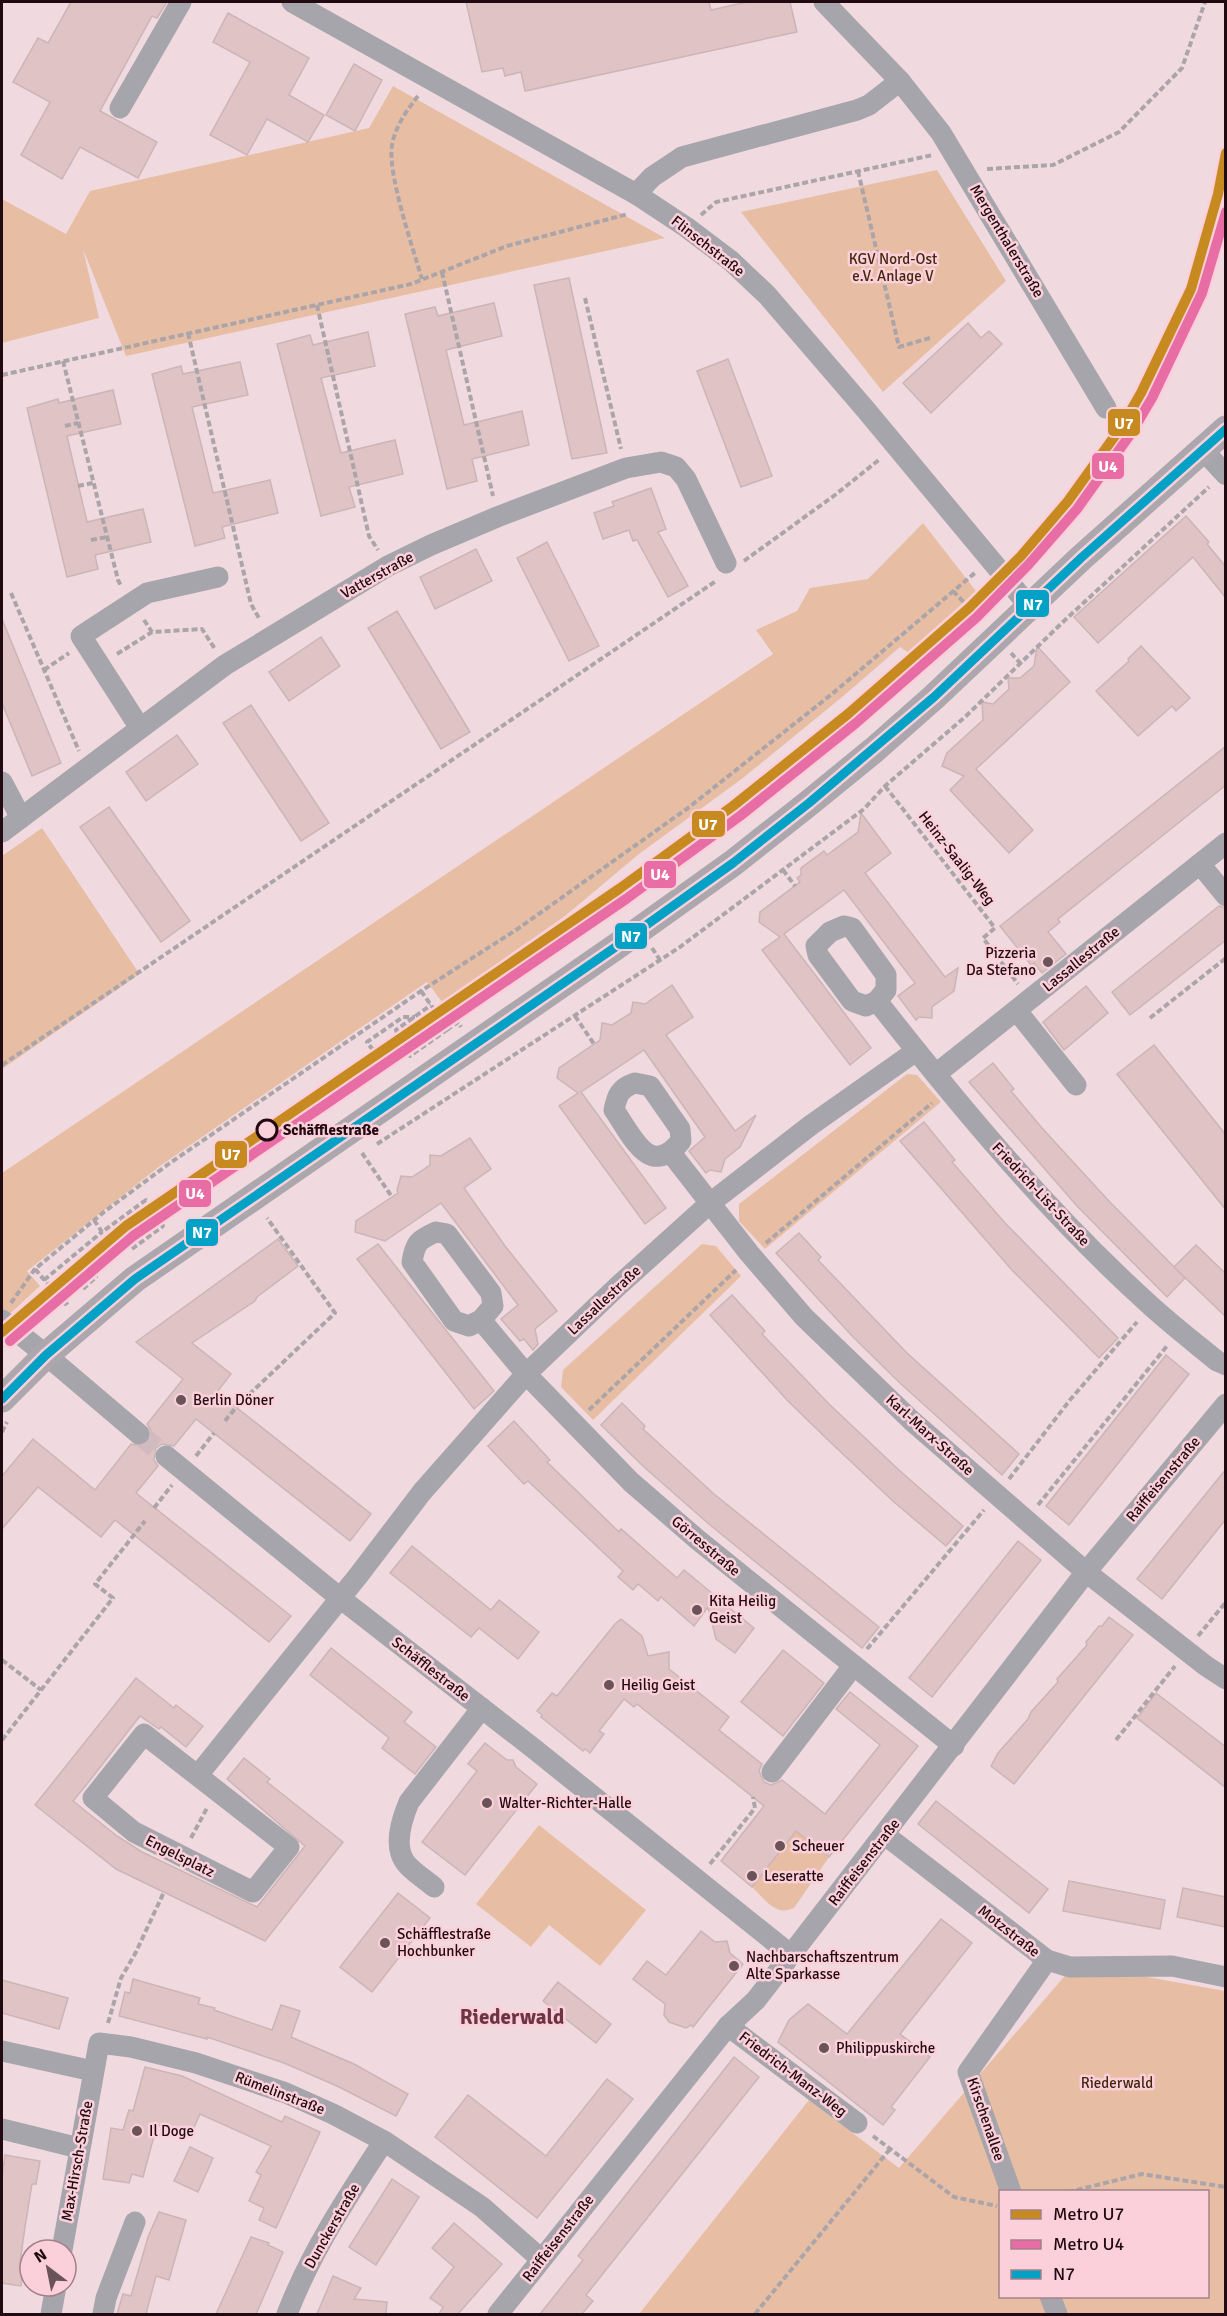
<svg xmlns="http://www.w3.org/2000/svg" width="1227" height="2316" viewBox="0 0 1227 2316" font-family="Signika,sans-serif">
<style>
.green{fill:#e7bea4;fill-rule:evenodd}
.building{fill:#e0c3c4;stroke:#ccb5b7;stroke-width:1.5}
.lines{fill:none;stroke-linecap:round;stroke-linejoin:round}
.minor-tunnel{stroke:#d2bbc0;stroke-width:21;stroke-dasharray:21 10;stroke-linecap:butt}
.path{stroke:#aba5aa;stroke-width:4;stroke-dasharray:6 3;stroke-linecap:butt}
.minor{stroke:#a6a5ab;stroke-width:21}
.major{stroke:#aba7ad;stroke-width:27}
.bus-1-casing{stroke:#fbd0da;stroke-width:14}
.bus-1{stroke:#02a1c5;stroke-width:9}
.metro-1-casing{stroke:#fbd0da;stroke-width:15}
.metro-2-casing{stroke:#fbd0da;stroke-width:15}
.metro-1{stroke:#c78a21;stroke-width:10}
.metro-2{stroke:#e76da4;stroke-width:10}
.poi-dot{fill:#6a5359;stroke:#fbd0da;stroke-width:2}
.stop-dot{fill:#fbd0da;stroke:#210a11;stroke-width:3}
.labels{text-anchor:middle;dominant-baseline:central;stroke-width:5;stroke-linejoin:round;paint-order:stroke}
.street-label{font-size:15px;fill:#210a11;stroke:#fbd0da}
.park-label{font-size:15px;fill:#43270a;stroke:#fbd0da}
.poi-label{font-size:15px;fill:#210a11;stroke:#fbd0da;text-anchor:start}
.stop-label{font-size:15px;font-weight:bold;fill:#210a11;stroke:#fbd0da;text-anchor:start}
.district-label{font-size:21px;font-weight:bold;fill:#6d3445;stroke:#fbd0da}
.line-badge{stroke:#fbd0da;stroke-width:2}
.badge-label{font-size:16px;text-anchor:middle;font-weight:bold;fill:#fff}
</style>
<rect width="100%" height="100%" fill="#f1dadf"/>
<g class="green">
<polygon points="393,86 665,238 126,356 83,249 99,318 2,343 2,199 66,234 90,191 369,128"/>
<polygon points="937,170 1006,281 883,392 741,212"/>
<polygon points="923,523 976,591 909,653 900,647 841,698 743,778 639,854 565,916 442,1002 427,982 160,1166 27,1271 40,1286 2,1321 2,1173 773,654 756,630 797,611 810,588 868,579"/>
<polygon points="42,828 136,969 141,973 2,1069 2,856"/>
<polygon points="907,1074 917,1075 941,1102 765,1249 739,1221 739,1204"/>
<polygon points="702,1244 716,1246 741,1276 593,1420 561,1387 563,1370"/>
<polygon points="539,1825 646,1910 600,1966 549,1925 531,1947 476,1904"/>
<path d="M796,1831l33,26 -35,51c-19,9 -29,-9 -42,-21z"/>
<path d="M1075,1964l150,27v323h-586l170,-214 90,68zM1000,2192h208v104h-208z"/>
</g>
<g class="building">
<polygon points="71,2 167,2 157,18 152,16 100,111 157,142 138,178 80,147 62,179 21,155 50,102 13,82 38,38 48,43"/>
<polygon points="466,2 709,2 711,10 747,2 790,2 797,32 525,91 521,72 505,76 503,68 482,72"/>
<polygon points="228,13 309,58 289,95 324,115 308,142 267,119 247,155 210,135 250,62 213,42"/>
<polygon points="354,64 382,80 355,131 326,115"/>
<polygon points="569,278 607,453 572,459 534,285"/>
<polygon points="494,303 502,336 446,350 464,425 522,411 529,445 472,459 477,481 447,489 405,314 435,307 438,316"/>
<polygon points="968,323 981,338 989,331 1002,344 931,413 903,383"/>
<polygon points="368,332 375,366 321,378 341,453 395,440 403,474 349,487 355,507 321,516 277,344 310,335 313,345"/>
<polygon points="728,359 772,476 741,487 697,371"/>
<polygon points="240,362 248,395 192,407 213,493 270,480 278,513 222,527 225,538 195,546 152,374 181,366 183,374"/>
<polygon points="113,390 121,424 67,436 87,522 143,509 151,542 95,555 98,569 67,577 27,408 58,399 59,403"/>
<polygon points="651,488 666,529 658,532 688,586 668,597 637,540 633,541 629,530 603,539 594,513 614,506 612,502"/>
<polygon points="1186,516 1209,542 1207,544 1226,567 1226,598 1193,557 1098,643 1074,617"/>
<polygon points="547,542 599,646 569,661 517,558"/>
<polygon points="476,549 492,581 435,609 420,577"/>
<polygon points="397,611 470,732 441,749 368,628"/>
<polygon points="2,619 61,763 32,776 2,703"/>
<polygon points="321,637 340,666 289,701 269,672"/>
<polygon points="1037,646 1070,682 976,769 1033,830 1009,853 950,790 964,776 942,766 947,753 983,720 982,702 993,704 1009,689 1008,678 1020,678 1034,666"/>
<polygon points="1141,646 1190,698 1176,711 1172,706 1138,736 1096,691 1129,661 1128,659"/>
<polygon points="251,705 329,823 301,841 223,723"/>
<polygon points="177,735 198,764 146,801 126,772"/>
<polygon points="1226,746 1226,785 1058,919 1060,922 1048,932 1066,954 1042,973 1034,963 1031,965 1000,926"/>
<polygon points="109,807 190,921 161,942 80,827"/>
<polygon points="861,813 891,853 865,873 945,977 958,968 954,991 932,1007 932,1018 919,1017 916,1020 898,996 915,983 844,890 784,934 871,1048 850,1065 762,950 780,937 759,922 760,912 800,882 797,878 801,875 801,868 824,851 827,855 858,832"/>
<polygon points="1219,906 1226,908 1226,940 1130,1015 1112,992"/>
<polygon points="672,985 693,1017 666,1035 735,1131 756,1115 740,1147 725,1159 721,1172 710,1170 706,1173 689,1151 705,1137 644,1050 581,1092 666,1208 645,1224 559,1106 578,1093 557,1078 559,1068 600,1040 602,1023 612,1025 631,1013 633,1002 645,1004"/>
<polygon points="1086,986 1108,1013 1064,1050 1043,1022"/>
<polygon points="1154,1045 1226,1135 1226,1210 1117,1074"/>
<polygon points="993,1063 1014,1089 1011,1091 1042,1128 1107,1199 1185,1278 1167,1297 1077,1206 969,1082"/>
<polygon points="924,1122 955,1160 952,1162 1005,1223 1118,1338 1099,1358 1011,1269 900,1141"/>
<polygon points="470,1138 491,1169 464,1188 505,1246 557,1311 535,1329 538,1344 533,1350 524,1339 520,1341 501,1319 518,1305 441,1203 385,1241 355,1232 356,1221 398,1193 397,1190 401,1176 412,1177 430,1165 430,1155 441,1156"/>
<polygon points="799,1233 821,1257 818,1260 907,1353 1019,1454 1002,1475 901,1384 853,1337 776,1253"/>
<polygon points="278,1239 298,1266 257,1297 255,1301 192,1343 231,1374 217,1392 371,1514 350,1541 196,1419 174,1446 162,1444 156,1448 154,1460 158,1466 136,1493 291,1616 269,1642 115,1520 101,1537 38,1487 2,1529 2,1476 33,1439 95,1490 131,1444 143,1446 149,1442 151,1430 147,1424 183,1379 136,1342"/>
<polygon points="378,1244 494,1391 474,1409 357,1259"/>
<polygon points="1196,1245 1226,1274 1226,1317 1174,1267"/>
<polygon points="732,1295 765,1331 762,1334 829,1404 900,1471 963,1526 946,1546 894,1502 829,1441 787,1400 710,1315"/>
<polygon points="1166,1355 1189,1374 1069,1525 1046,1506"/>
<polygon points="622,1403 645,1426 643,1429 714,1494 879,1627 862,1648 710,1525 644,1467 601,1425"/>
<polygon points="514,1421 550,1460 547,1462 619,1532 621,1529 677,1578 684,1570 754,1628 735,1653 716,1639 708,1607 694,1626 661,1597 658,1601 638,1584 633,1590 618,1577 623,1571 528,1481 524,1484 501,1460 488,1446"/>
<polygon points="1226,1469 1226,1519 1162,1599 1137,1579"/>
<polygon points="1018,1541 1041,1560 932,1697 909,1678"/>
<polygon points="412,1546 491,1610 499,1600 539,1632 518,1659 479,1628 471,1637 390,1573"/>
<polygon points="1109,1617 1133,1635 1014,1784 991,1766 998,1753 1028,1719 1031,1712 1058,1682 1057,1679 1087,1645 1086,1642 1099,1626 1102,1626"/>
<polygon points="621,1619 642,1636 648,1656 669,1652 669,1669 729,1717 719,1730 762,1764 759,1771 764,1782 771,1785 782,1780 825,1814 880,1745 836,1709 850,1692 918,1746 829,1857 796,1831 752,1887 721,1861 764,1806 637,1704 634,1707 624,1699 599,1731 604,1734 590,1753 585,1749 583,1751 541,1717 542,1715 537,1711 552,1693 557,1696 615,1624"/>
<polygon points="331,1648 412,1712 404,1722 436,1747 415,1774 382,1748 389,1738 310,1675"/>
<polygon points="783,1650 824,1683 783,1736 741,1702"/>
<polygon points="136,1678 174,1708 176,1705 203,1726 186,1747 161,1727 159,1729 140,1716 87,1784 73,1801 117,1836 142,1852 257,1907 305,1846 227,1779 244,1758 270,1779 267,1782 343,1842 265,1941 116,1869 35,1805"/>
<polygon points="1156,1693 1226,1747 1226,1788 1137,1718"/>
<polygon points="485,1743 507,1760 513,1760 516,1767 537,1784 465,1875 422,1842 477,1771 468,1764"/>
<polygon points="936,1801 1048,1889 1029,1913 918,1824"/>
<polygon points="1069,1881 1165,1900 1160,1929 1063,1911"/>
<polygon points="1183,1888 1226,1897 1226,1927 1177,1917"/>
<polygon points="398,1893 430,1918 372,1992 340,1967"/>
<polygon points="941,1919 972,1943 900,2034 930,2057 891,2107 895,2110 883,2125 778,2042 789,2020 808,2004 847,2034"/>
<polygon points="701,1931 715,1942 727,1941 730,1953 743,1964 693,2027 691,2025 686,2028 669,2022 664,2015 665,2004 633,1979 647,1961 666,1975"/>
<polygon points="133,1979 200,1998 198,2004 215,2008 214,2010 272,2030 281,2005 300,2011 291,2037 354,2064 408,2094 396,2116 337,2086 284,2063 207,2037 207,2039 119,2016 125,1992 130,1993"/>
<polygon points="2,1980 68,1998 59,2029 2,2013"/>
<polygon points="558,1982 611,2024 596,2043 543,2001"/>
<polygon points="734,2057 759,2077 586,2295 593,2301 582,2314 540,2314 583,2260 578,2256"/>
<polygon points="145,2067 182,2076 282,2122 285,2116 320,2132 276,2228 259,2220 264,2208 249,2201 261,2175 256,2172 271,2146 200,2114 191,2134 157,2125 143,2177 132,2174 129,2183 103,2179 111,2128 123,2130 129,2110 133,2111"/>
<polygon points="607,2079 633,2099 537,2218 435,2137 468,2095 546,2156"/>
<polygon points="190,2147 213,2158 198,2192 174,2181"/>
<polygon points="5,2155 40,2161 36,2184 32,2184 25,2227 20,2262 24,2263 21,2286 2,2283 2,2177"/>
<polygon points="392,2179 419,2197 376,2265 349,2247"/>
<polygon points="159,2212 186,2220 169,2280 156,2276 146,2314 117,2314 123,2294 131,2296 148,2237"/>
<polygon points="454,2223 502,2264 458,2314 439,2314 443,2307 430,2298 454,2267 432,2248"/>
<polygon points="251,2237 269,2243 268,2245 283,2252 257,2312 255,2314 216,2314"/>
<polygon points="333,2276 361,2288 354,2299 387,2302 386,2314 317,2314"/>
</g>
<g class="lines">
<polyline class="minor-tunnel" points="139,1434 166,1456"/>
<g class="path">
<path d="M418,96c-11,14 -23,31 -26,49 -5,28 21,103 30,134"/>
<polyline points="987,169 1053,165 1119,132 1182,68 1205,2"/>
<polyline points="858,171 899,347 933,337"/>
<polyline points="701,215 716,202 933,155"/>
<polyline points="442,272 493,496"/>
<polyline points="585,298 621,449"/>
<polyline points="317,305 369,536 378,550"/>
<polyline points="188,333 251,604 260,620"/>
<polyline points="63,361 118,580 121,586"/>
<polyline points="2,375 411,284 507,246 628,214"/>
<polyline points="65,426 78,423"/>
<polyline points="78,486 93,483"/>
<polyline points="91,540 107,537"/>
<polyline points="744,561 835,495 880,459"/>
<polyline points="953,591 982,621"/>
<polyline points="11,593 79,751"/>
<polyline points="144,620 152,632 202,629 215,649"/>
<polyline points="1011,653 1021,664"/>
<polyline points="117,654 152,632"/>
<polyline points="44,670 69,653"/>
<polyline points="885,786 995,928 983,938 1018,984"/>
<polyline points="783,870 795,886"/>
<polyline points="652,948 660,960"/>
<polyline points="421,991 448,1029 458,1022 461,1027"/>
<polyline points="575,1016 594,1044"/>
<polyline points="1150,1018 1226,958"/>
<polyline points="397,1033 396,1030 431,1005"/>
<polyline points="373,1050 367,1042 403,1017 415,1017"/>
<polyline points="407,1052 410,1056 448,1029"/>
<polyline points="2,1065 716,581"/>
<polyline points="377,1144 680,947 864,809 885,786 965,717 1065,620 1209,487"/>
<polyline points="362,1153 392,1197"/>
<polyline points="94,1220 102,1232 146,1200 149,1204"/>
<polyline points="766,1243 932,1103"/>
<polyline points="132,1249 163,1226 161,1222"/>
<polyline points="35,1269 65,1304 68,1302"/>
<polyline points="44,1280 102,1232"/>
<polyline points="83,1289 97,1276"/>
<polyline points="11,1303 35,1269 104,1212 170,1163 421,991 519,928 688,808 832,694 976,572"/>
<polyline points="589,1410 736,1270"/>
<polyline points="225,1421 238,1405 335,1313 267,1218"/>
<polyline points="2,1432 7,1422"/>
<polyline points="196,1456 214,1433"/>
<polyline points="1009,1479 1070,1400 1137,1322"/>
<polyline points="1038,1505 1167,1346"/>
<polyline points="154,1508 172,1485"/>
<polyline points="1198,1636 1226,1602"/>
<polyline points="867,1649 984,1510"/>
<polyline points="2,1660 41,1690"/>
<polyline points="2,1740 113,1598 95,1584 145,1521"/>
<polyline points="1116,1740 1175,1666"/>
<polyline points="191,1838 207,1808"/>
<polyline points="710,1864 755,1808 753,1797"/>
<polyline points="108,2023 121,1978 135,1954 164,1892"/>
<polyline points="873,2136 954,2197 997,2206"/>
<polyline points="1068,2192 1142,2174 1226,2187"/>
<polyline points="755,2314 890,2149"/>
</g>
<g class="minor">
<polyline points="292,2 636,194 686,227 731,261 767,295 866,410 1029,606"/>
<polyline points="824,2 900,81 941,133 1106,408"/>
<polyline points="120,108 181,2"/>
<polyline points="636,194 652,177 682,157 857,110 869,105 900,81"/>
<polyline points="1203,450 1226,475"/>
<polyline points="140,728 81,636 147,593 218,577"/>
<polyline points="2,782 21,818"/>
<polyline points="2,832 225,665 388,566 431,545 497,517 626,468 661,462 676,467 686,479 726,563"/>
<polyline points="1200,864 1226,896"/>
<polygon points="844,926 852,928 886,975 886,990 877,1001 866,1006 852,1001 818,955 816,946 830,932"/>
<path d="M877,1001c84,107 172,213 274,305 21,19 44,37 66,55l9,4"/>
<polyline points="1017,1011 1076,1085"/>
<polyline points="936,1074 1226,843"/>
<path d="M635,1083l15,3 30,43 1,12c-32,38 -48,-4 -67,-31 3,-15 6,-22 21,-27z"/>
<polyline points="671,1153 749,1253 804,1317 912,1421 1086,1572 1206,1666 1226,1679"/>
<path d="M436,1232l11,2 44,59 2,13 -12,14 -12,6 -15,-5 -42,-59c3,-19 6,-22 24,-30z"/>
<polyline points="2,1320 46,1355 139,1434"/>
<polyline points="481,1320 526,1374 631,1482 698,1540 954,1746"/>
<polyline points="166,1456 340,1598 533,1748 791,1955"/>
<polygon points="144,1734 289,1847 253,1892 134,1832 93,1798"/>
<polyline points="772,1772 853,1666"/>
<polyline points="198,1775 358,1576 422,1492 526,1374 617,1287 709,1204 811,1125 916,1051"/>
<polyline points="885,1835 1047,1960 1070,1967 1172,1966 1226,1977"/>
<path d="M434,1887c-9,-8 -23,-16 -29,-25 -12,-17 -3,-43 4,-60l73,-94"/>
<polyline points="728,2026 857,2123"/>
<polyline points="2,2051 93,2071"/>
<polyline points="2,2129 79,2148"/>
<polyline points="1011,2192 968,2072 1047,1960"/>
<polyline points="62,2250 99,2043 131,2047 196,2063 286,2093 333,2114 384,2141 482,2207 541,2259"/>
<polyline points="1050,2296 1057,2314"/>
<polyline points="51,2314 56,2286"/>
<polyline points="103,2314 106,2298 135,2222"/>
<path d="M287,2314c24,-62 60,-117 97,-173"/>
<polyline points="498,2314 728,2026 756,2000 1086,1572 1226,1404"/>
</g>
<polyline class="major" points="2,1399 46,1355 135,1279 617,946 733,863 809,803 874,750 934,697 1081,558 1226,429"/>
<g class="bus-1-casing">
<polyline id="bus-1" points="2,1399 46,1355 135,1279 617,946 733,863 809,803 934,697 1081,558 1226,429"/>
</g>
<use href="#bus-1" class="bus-1"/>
<g class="metro-1-casing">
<polyline id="metro-1" points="2,1332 126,1226 619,889 733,806 848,714 969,608 1021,556 1068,501 1122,426 1141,393 1191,289 1218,194 1226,153"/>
</g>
<g class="metro-2-casing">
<polyline id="metro-2" points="10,1341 133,1236 626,899 740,816 856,723 977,617 1029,564 1077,509 1132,432 1152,398 1202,293 1226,212"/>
</g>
<use href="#metro-1" class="metro-1"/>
<use href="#metro-2" class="metro-2"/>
</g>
<g class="poi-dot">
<circle cx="1048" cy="962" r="6"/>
<circle cx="181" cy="1400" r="6"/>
<circle cx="697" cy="1610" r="6"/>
<circle cx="609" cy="1685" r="6"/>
<circle cx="487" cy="1803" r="6"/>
<circle cx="780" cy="1846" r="6"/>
<circle cx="752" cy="1876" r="6"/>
<circle cx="385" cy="1943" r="6"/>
<circle cx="734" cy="1966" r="6"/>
<circle cx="824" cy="2048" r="6"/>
<circle cx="137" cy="2131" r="6"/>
</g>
<circle class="stop-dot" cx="267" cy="1130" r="10"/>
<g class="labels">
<g class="street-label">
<text transform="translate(1007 241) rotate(59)">Mergenthalerstraße</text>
<text transform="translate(708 246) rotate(38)">Flinschstraße</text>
<text transform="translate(377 575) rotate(-29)">Vatterstraße</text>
<text transform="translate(957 858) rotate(52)">Heinz-Saalig-Weg</text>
<text transform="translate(1081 959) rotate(-39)">Lassallestraße</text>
<text transform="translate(1041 1194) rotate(47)">Friedrich-List-Straße</text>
<text transform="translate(604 1300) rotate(-43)">Lassallestraße</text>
<text transform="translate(930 1435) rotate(42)">Karl-Marx-Straße</text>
<text transform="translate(1163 1479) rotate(-50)">Raiffeisenstraße</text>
<text transform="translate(706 1546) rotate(40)">Görresstraße</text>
<text transform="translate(431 1669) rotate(38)">Schäfflestraße</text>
<text transform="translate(180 1856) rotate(27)">Engelsplatz</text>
<text transform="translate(864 1862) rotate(-52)">Raiffeisenstraße</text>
<text transform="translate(1009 1931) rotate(38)">Motzstraße</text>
<text transform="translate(793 2074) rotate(37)">Friedrich-Manz-Weg</text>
<text transform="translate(280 2093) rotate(21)">Rümelinstraße</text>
<text transform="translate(986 2119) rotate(71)">Kirschenallee</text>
<text transform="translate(77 2161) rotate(-80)">Max-Hirsch-Straße</text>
<text transform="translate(332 2226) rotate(-60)">Dunckerstraße</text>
<text transform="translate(558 2238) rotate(-52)">Raiffeisenstraße</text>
</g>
<g class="park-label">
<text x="893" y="259">KGV Nord-Ost<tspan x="893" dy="17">e.V. Anlage V</tspan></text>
<text x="1117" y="2083">Riederwald</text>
</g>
<g class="poi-label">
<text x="1036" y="953" text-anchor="end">Pizzeria<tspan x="1036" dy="17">Da Stefano</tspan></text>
<text x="193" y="1400">Berlin Döner</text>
<text x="709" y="1601">Kita Heilig<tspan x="709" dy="17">Geist</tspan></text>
<text x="621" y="1685">Heilig Geist</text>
<text x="499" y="1803">Walter-Richter-Halle</text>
<text x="792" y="1846">Scheuer</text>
<text x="764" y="1876">Leseratte</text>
<text x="397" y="1934">Schäfflestraße<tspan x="397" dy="17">Hochbunker</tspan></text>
<text x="746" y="1957">Nachbarschaftszentrum<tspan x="746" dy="17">Alte Sparkasse</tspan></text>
<text x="836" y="2048">Philippuskirche</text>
<text x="149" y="2131">Il Doge</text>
</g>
<g class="stop-label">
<text x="283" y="1130">Schäfflestraße</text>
</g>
<g class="district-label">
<text x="512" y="2017">Riederwald</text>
</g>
</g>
<g class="line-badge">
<rect x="1107" y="408" width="34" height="29" rx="6" fill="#c78a21"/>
<rect x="1091" y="452" width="34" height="28" rx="6" fill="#e76da4"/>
<rect x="1015" y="589" width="35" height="29" rx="6" fill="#02a1c5"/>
<rect x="691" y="810" width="35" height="28" rx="6" fill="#c78a21"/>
<rect x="643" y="860" width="34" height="29" rx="6" fill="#e76da4"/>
<rect x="614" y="922" width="34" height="28" rx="6" fill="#02a1c5"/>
<rect x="214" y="1140" width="34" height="29" rx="6" fill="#c78a21"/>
<rect x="178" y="1179" width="34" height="29" rx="6" fill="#e76da4"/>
<rect x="185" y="1218" width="34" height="29" rx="6" fill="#02a1c5"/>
</g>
<g class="badge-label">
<text x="1124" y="429">U7</text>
<text x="1108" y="472">U4</text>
<text x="1033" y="610">N7</text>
<text x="708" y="830">U7</text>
<text x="660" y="880">U4</text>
<text x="631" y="942">N7</text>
<text x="231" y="1160">U7</text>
<text x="195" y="1199">U4</text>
<text x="202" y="1238">N7</text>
</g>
<rect width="1227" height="2316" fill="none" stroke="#210a11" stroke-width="6"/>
<rect x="999" y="2190" width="210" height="108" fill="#fbd0da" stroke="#a4818a" stroke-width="1.5"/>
<rect x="1011" y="2210" width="30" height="9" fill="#c78a21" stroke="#a4818a" stroke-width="1.5"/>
<text x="1053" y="2220" font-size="18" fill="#210a11">Metro U7</text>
<rect x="1011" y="2240" width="30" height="9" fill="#e76da4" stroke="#a4818a" stroke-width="1.5"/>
<text x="1053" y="2250" font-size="18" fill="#210a11">Metro U4</text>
<rect x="1011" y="2270" width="30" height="9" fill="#02a1c5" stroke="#a4818a" stroke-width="1.5"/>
<text x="1053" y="2280" font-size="18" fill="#210a11">N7</text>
<g transform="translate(48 2268) rotate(328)"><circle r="28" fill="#fbd0da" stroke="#a4818a" stroke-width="1.5"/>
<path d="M0-4.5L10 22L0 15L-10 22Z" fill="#6a5359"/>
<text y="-9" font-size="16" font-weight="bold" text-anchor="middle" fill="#210a11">N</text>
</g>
</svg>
